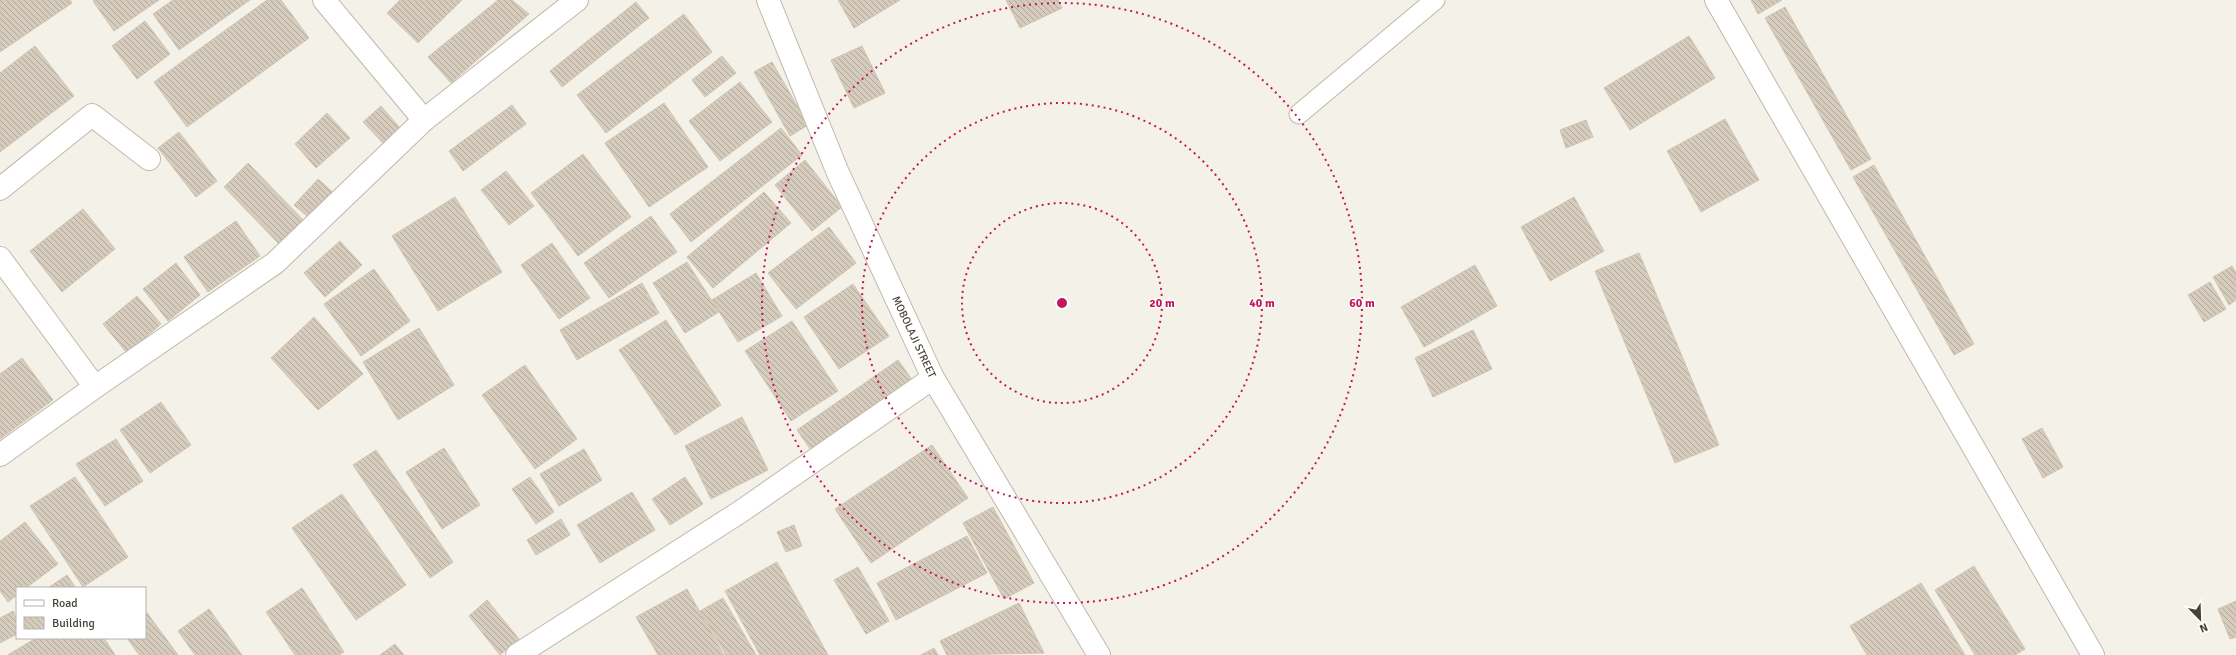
<svg xmlns="http://www.w3.org/2000/svg" width="2236" height="655" viewBox="0 0 2236 655" font-family="Signika,sans-serif">
<style>
.building{fill:url(#building-back-hatch);stroke:#d1c4b1}
.lines{fill:none;stroke-linecap:round;stroke-linejoin:round}
.service-casing{stroke:#c0b8ab;stroke-width:21}
.minor-casing{stroke:#c0b8ab;stroke-width:24}
.tertiary-casing{stroke:#c0b8ab;stroke-width:24}
.service{stroke:#fff;stroke-width:19}
.minor{stroke:#fff;stroke-width:22}
.tertiary{stroke:#fff;stroke-width:22}
.ring{fill:none;stroke:#c2185b;stroke-width:2;stroke-dasharray:2 4}
.labels{text-anchor:middle;dominant-baseline:central;stroke-width:3;stroke-linejoin:round;paint-order:stroke}
.street-label{font-size:11px;fill:#484137;stroke:#fff}
.centre{fill:#c2185b;stroke:#fff;stroke-width:2}
.ring-label{font-size:12px;text-anchor:middle;font-weight:bold;fill:#c2185b;stroke:#fff;stroke-width:3;stroke-linejoin:round;paint-order:stroke}
</style>
<defs>
<pattern id="building-back-hatch" width="6" height="6" patternUnits="userSpaceOnUse"><rect width="6" height="6" fill="#d6ccbd"/><path d="M-1 5l2 2M0 0l6 6M5-1l2 2" fill="none" stroke="#b0a79a"/></pattern>
</defs>
<rect width="100%" height="100%" fill="#f4f1e8"/>
<g class="building">
<polygon points="0,0 70,0 72,3 0,52"/>
<polygon points="95,0 159,0 114,31 93,1"/>
<polygon points="173,0 250,0 179,50 153,14"/>
<polygon points="267,0 281,0 309,38 187,127 154,82"/>
<polygon points="400,0 462,0 418,43 387,13"/>
<polygon points="498,0 512,0 529,14 451,83 428,57"/>
<polygon points="838,0 900,0 854,28"/>
<polygon points="1006,0 1058,0 1062,8 1020,28"/>
<polygon points="1751,0 1782,0 1758,14"/>
<polygon points="636,2 649,18 562,87 550,71"/>
<polygon points="1785,7 1871,159 1851,170 1765,18"/>
<polygon points="684,14 712,52 606,133 577,95"/>
<polygon points="145,21 170,54 137,79 112,46"/>
<polygon points="1689,36 1715,78 1630,130 1604,88"/>
<polygon points="35,46 74,96 0,152 0,73"/>
<polygon points="862,46 885,93 854,108 831,60"/>
<polygon points="722,56 736,73 705,97 692,80"/>
<polygon points="772,62 808,125 790,136 754,72"/>
<polygon points="740,82 772,122 720,161 689,121"/>
<polygon points="664,103 708,167 649,207 605,143"/>
<polygon points="512,105 526,124 463,171 449,151"/>
<polygon points="381,106 400,128 383,143 363,122"/>
<polygon points="327,113 350,138 316,168 295,144"/>
<polygon points="1725,119 1759,180 1701,212 1667,151"/>
<polygon points="1586,120 1593,137 1566,148 1560,130"/>
<polygon points="781,128 802,155 691,242 670,214"/>
<polygon points="179,132 217,181 196,197 158,148"/>
<polygon points="583,154 631,217 578,256 531,193"/>
<polygon points="805,160 842,207 812,231 775,185"/>
<polygon points="248,163 309,226 284,249 224,187"/>
<polygon points="1874,165 1974,344 1954,355 1853,177"/>
<polygon points="506,171 534,206 509,225 481,190"/>
<polygon points="318,179 337,196 314,222 294,205"/>
<polygon points="764,192 791,223 713,288 687,257"/>
<polygon points="455,197 502,272 438,311 392,236"/>
<polygon points="1574,197 1604,251 1550,281 1521,227"/>
<polygon points="83,209 115,249 62,292 30,251"/>
<polygon points="651,216 677,252 609,298 584,263"/>
<polygon points="236,221 260,256 208,292 184,257"/>
<polygon points="829,227 856,263 796,309 768,273"/>
<polygon points="340,241 362,265 325,297 304,273"/>
<polygon points="552,243 590,298 559,319 521,265"/>
<polygon points="1639,253 1719,445 1675,463 1595,271"/>
<polygon points="687,262 719,312 685,333 653,283"/>
<polygon points="176,263 200,295 168,321 143,289"/>
<polygon points="1475,265 1497,306 1424,347 1401,307"/>
<polygon points="2232,266 2236,273 2236,300 2229,305 2213,277"/>
<polygon points="374,269 410,321 361,356 324,304"/>
<polygon points="756,273 782,316 738,342 712,300"/>
<polygon points="2210,282 2226,309 2204,322 2188,295"/>
<polygon points="642,283 659,313 577,360 560,330"/>
<polygon points="853,284 889,336 839,369 804,317"/>
<polygon points="137,296 161,324 127,353 103,324"/>
<polygon points="314,317 363,374 318,410 271,358"/>
<polygon points="666,320 721,405 675,435 619,350"/>
<polygon points="792,321 838,391 791,421 745,351"/>
<polygon points="419,328 454,385 398,420 363,362"/>
<polygon points="1473,330 1492,369 1433,397 1415,358"/>
<polygon points="22,358 53,400 0,439 0,374"/>
<polygon points="898,360 913,381 811,450 797,430"/>
<polygon points="525,365 577,439 535,469 482,395"/>
<polygon points="161,402 191,445 150,473 120,430"/>
<polygon points="742,417 768,470 711,499 685,446"/>
<polygon points="2042,428 2063,467 2043,478 2022,439"/>
<polygon points="116,439 143,481 105,506 76,464"/>
<polygon points="932,445 968,498 871,563 835,509"/>
<polygon points="444,448 480,505 442,529 406,472"/>
<polygon points="584,449 602,480 559,506 540,474"/>
<polygon points="376,450 453,562 430,578 353,465"/>
<polygon points="75,477 128,557 83,587 30,506"/>
<polygon points="530,477 554,512 536,524 512,489"/>
<polygon points="685,477 703,504 670,525 652,499"/>
<polygon points="632,492 655,530 600,563 577,525"/>
<polygon points="342,494 406,585 356,620 292,528"/>
<polygon points="993,507 1034,583 1004,599 963,523"/>
<polygon points="561,519 570,535 536,555 527,540"/>
<polygon points="25,522 58,564 26,588 17,588 17,595 8,602 0,591 0,541"/>
<polygon points="794,525 802,546 786,552 777,532"/>
<polygon points="967,536 987,573 896,620 877,583"/>
<polygon points="777,562 828,655 760,655 725,591"/>
<polygon points="1974,566 2025,649 2015,655 1975,655 1935,590"/>
<polygon points="858,567 889,621 866,634 834,580"/>
<polygon points="67,575 76,588 48,588"/>
<polygon points="1921,583 1965,655 1867,655 1850,626"/>
<polygon points="302,588 344,652 339,655 295,655 266,612"/>
<polygon points="687,589 724,655 658,655 636,617"/>
<polygon points="723,598 756,655 726,655 700,611"/>
<polygon points="487,600 519,639 500,655 469,616"/>
<polygon points="2236,601 2236,637 2230,639 2218,609"/>
<polygon points="1019,603 1044,653 947,655 940,641"/>
<polygon points="209,609 242,655 195,655 178,631"/>
<polygon points="145,610 178,655 139,655 127,638 145,638"/>
<polygon points="13,611 17,620 17,634 0,643 0,618"/>
<polygon points="36,638 104,638 115,655 8,655"/>
<polygon points="395,644 404,655 380,655"/>
<polygon points="934,648 938,655 921,655"/>
</g>
<g class="lines">
<g class="service-casing">
<polyline id="service" points="1299,114 1435,0"/>
</g>
<g class="minor-casing">
<g id="minor">
<polyline points="324,0 424,120"/>
<polyline points="768,0 838,173 933,378 1099,655"/>
<polyline points="0,189 92,115 149,159"/>
<polyline points="0,258 95,387"/>
<polyline points="0,455 95,387 275,263 424,120 577,0"/>
<polyline points="517,655 740,512 933,378"/>
</g>
</g>
<g class="tertiary-casing">
<polyline id="tertiary" points="1716,0 2093,655"/>
</g>
<use href="#service" class="service"/>
<use href="#minor" class="minor"/>
<use href="#tertiary" class="tertiary"/>
</g>
<g class="ring">
<circle cx="1062" cy="303" r="100"/>
<circle cx="1062" cy="303" r="200"/>
<circle cx="1062" cy="303" r="300"/>
</g>
<g class="labels">
<g class="street-label">
<text transform="translate(914 337) rotate(65)">MOBOLAJI STREET</text>
</g>
</g>
<circle cx="1062" cy="303" r="6" class="centre"/>
<g class="ring-label">
<text x="1162" y="307">20 m</text>
<text x="1262" y="307">40 m</text>
<text x="1362" y="307">60 m</text>
</g>
<rect x="16" y="587" width="130" height="52" fill="#ffffff" stroke="#b6b3af"/>
<rect x="24" y="600" width="20" height="6" fill="#ffffff" stroke="#b6b3af"/>
<text x="52" y="607" font-size="12" fill="#484137">Road</text>
<rect x="24" y="617" width="20" height="12" fill="url(#building-back-hatch)" stroke="#b6b3af"/>
<text x="52" y="627" font-size="12" fill="#484137">Building</text>
<g transform="translate(2200 619) rotate(157)" stroke="#ffffff" stroke-width="3" paint-order="stroke">
<path d="M0-3L7 15L0 10L-7 15Z" fill="#484137"/>
<text y="-6" font-size="11" font-weight="bold" text-anchor="middle" fill="#484137">N</text>
</g>
</svg>
